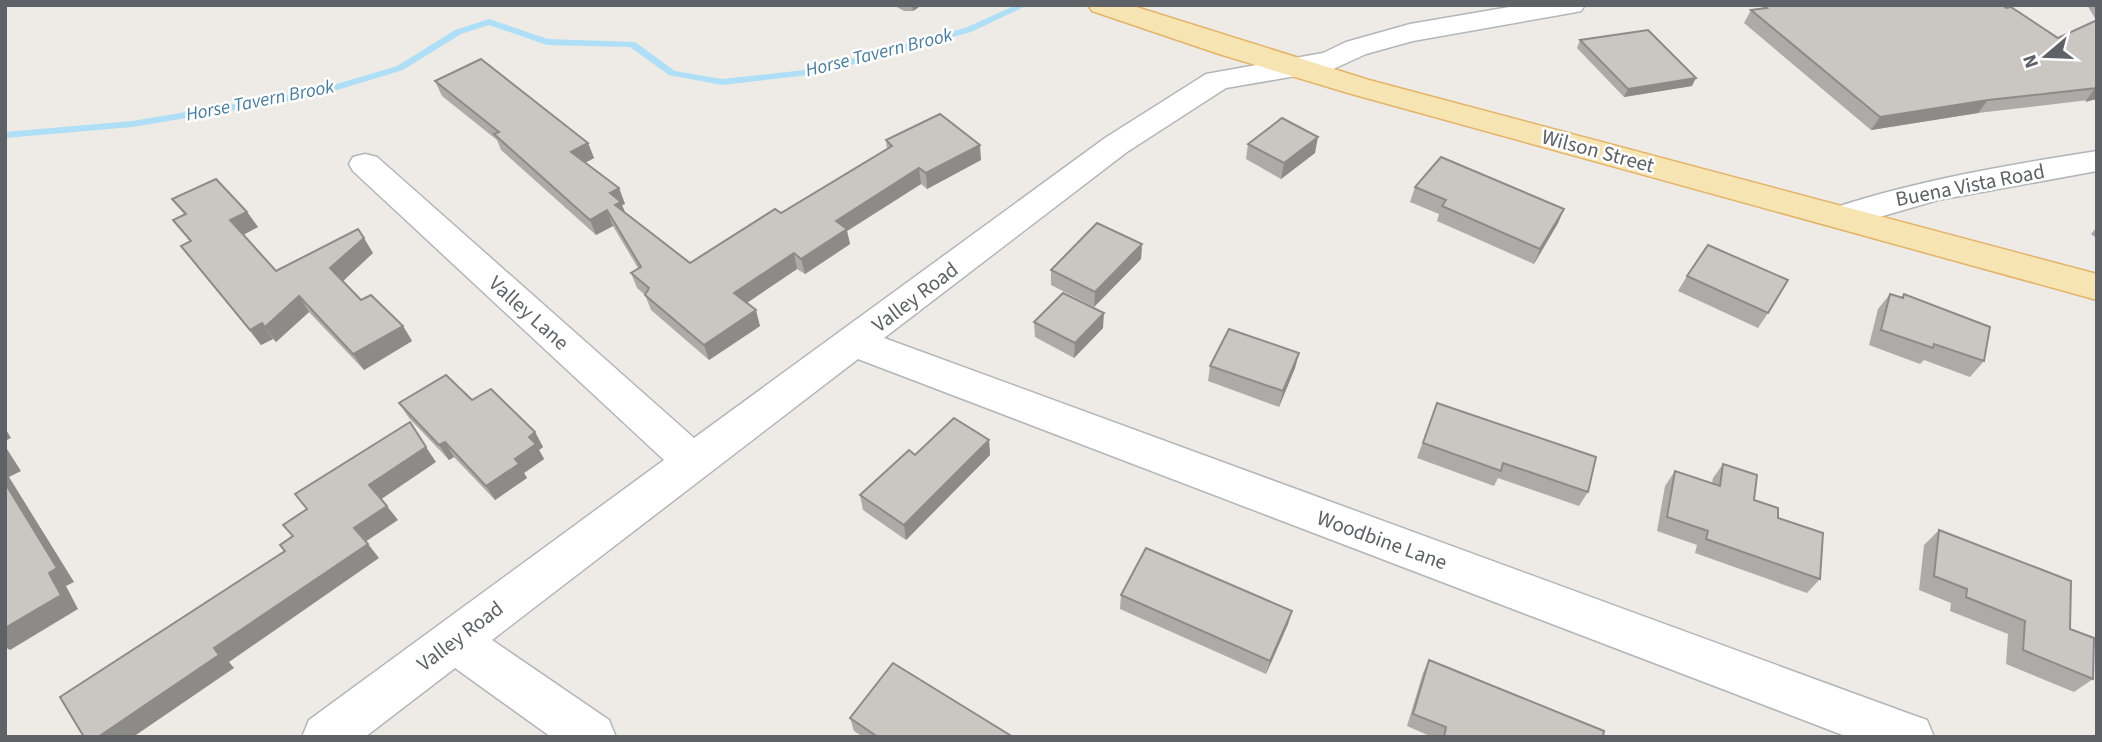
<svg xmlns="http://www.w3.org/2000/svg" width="2102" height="742" viewBox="0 0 2102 742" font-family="'Source Sans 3',sans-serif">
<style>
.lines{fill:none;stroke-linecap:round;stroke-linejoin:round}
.stream{fill:#aedff6;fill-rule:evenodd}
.minor-casing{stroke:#b3b6b9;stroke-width:3}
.major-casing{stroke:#e3b36a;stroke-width:3}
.minor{fill:#fff;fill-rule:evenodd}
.major{fill:#f7e4b3;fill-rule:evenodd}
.wall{fill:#aeaaa7}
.shaded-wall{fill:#8d8b88}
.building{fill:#cac6c2;stroke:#8d8b88;stroke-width:2}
.labels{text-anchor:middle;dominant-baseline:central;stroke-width:5;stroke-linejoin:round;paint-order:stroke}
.far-water-label{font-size:19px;font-style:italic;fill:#497c9e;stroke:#fff}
.street-label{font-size:21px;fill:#5e6165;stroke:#fff}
</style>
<rect width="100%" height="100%" fill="#eeebe6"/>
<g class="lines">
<polygon class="stream" points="1016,5 1028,5 971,32 817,74 722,85 669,75 630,47 547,45 489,25 461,34 403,70 314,97 132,127 5,138 5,132 132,121 313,91 397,66 455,30 489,19 548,39 635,42 675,71 722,79 814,69 965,28"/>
<g class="minor-casing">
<g id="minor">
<polygon points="1521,5 1585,5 1581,11 1571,13 1413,41 1366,54 1331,70 1226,88 1127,152 884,338 1910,714 1927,720 1934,737 1848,737 858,359 492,640 609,720 616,737 551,737 455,668 365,737 302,737 309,720 664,460 353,171 349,164 353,157 365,154 377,157 694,438 1105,138 1206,74 1323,53 1346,42 1410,24"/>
<path d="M2097,151v20l-159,29 -93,27 -12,-3 -5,-8 5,-8c86,-28 174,-43 264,-57z"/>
</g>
</g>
<g class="major-casing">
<polygon id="major" points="1088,5 1130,5 1369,80 2097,274 2097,300 1348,93 1219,54 1092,11"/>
</g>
<use href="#minor" class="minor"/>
<use href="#major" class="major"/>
</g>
<g class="wall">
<polygon points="893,5 922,5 913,11 904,11"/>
<polygon points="1764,5 2058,38 2096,20 2087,5 2097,5 2097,99 1978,113 1871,130 1744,23 1751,10 1762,8"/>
<polygon points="1580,40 1692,86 1624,97 1577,48"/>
<polygon points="435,81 588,143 594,158 585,163 619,188 625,204 622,205 625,213 690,263 781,213 887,149 886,140 981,160 927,189 921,184 847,231 850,244 805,274 797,269 747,303 760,326 709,360 651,310 645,295 637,288 631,273 638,268 613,226 596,235 501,150 497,140 442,96"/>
<polygon points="1248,144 1315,153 1281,179 1246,159"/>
<polygon points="1415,187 1564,209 1558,223 1534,264 1437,221 1439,214 1410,202"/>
<polygon points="172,199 247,212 258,227 243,235 276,271 373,253 342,281 361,300 403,326 412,341 364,370 309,312 276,342 273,339 261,345 181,246 190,241 173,220 184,214"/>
<polygon points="2097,227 2097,239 2091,234"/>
<polygon points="1142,244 1141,259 1094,307 1051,285 1051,270"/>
<polygon points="1687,276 1768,313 1758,328 1678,291"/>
<polygon points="1890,294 1900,298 1904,294 1984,361 1970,377 1924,360 1920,364 1869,345 1878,309"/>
<polygon points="1034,322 1103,328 1074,358 1035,337"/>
<polygon points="1299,353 1295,368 1279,407 1208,381 1210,366"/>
<polygon points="472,400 535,432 543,447 539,450 544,459 524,473 527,478 495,500 454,457 449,460 409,418 399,403"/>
<polygon points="1437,403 1588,492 1579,506 1498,478 1494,486 1417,458"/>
<polygon points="989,440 990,455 906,540 863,510 860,495 915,455"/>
<polygon points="1723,464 1754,500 1778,518 1820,579 1807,593 1695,553 1697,545 1657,531 1665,486 1675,471 1712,483 1713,478"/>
<polygon points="1939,530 2070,629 2093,679 2074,692 2006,664 2008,634 1950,611 1951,603 1919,590 1924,545"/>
<polygon points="1121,595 1292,611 1288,624 1266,674 1120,609"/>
<polygon points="1429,660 1603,737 1432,737 1407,726 1423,673"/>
<polygon points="850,718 1013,737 863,737 854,731"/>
</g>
<g class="shaded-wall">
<polygon points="912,5 922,5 913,11"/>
<polygon points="1696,78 1692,86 1624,97 1628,89"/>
<polygon points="2095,88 2097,88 2097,99 2085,102"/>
<polygon points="1988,100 1978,113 1871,130 1880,117"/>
<polygon points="1318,137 1315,153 1281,179 1284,163"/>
<polygon points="588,143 594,158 577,167 571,152"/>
<polygon points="980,145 981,160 927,189 926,173"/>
<polygon points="919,168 921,184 847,231 850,244 805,274 801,259 836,221"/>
<polygon points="619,188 625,204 622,205 627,217 616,209 610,193"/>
<polygon points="1564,209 1558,223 1534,264 1540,249"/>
<polygon points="607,210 613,226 596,235 590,220"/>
<polygon points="247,212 258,227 241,236 230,220"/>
<polygon points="364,238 373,253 340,284 330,268"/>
<polygon points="1142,244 1141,259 1094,307 1095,292"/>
<polygon points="794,253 797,269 739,308 734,293"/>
<polygon points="299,296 309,312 276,342 265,327"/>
<polygon points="756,310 760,326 709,360 704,345"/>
<polygon points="1104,313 1103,328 1074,358 1075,343"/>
<polygon points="262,323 273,339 261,345 250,330"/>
<polygon points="403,326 412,341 364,370 353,354"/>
<polygon points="1299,353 1295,368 1279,407 1283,391"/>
<polygon points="5,428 11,438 5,441"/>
<polygon points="535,432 543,447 539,450 544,459 524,473 527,478 495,500 486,486 515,459 529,437"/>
<polygon points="989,440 990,455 906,540 904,525"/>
<polygon points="445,442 454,457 449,460 439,445"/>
<polygon points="5,446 21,471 9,477 74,582 66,586 78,609 10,650 5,647 5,628 49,573 5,483"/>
<polygon points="426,447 436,462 380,500 369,485"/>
<polygon points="387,506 398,520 365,542 354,528"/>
<polygon points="368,544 379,558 229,662 234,668 133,737 98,737 214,648"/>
<polygon points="1292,611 1288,624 1266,674 1270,661"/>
</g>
<g class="building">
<polygon points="1764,5 2003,5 2006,8 2011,7 2058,38 2097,20 2097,88 1988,100 1880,117 1751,10 1767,8"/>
<polygon points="1648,30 1696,78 1628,89 1580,40"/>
<polygon points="481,59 588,143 571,152 619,188 610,193 621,202 615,205 690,263 775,209 781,213 892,146 886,140 940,114 980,145 926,173 919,168 836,221 847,229 801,259 794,253 734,293 756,310 704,345 645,295 649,288 631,273 641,267 607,210 590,220 494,134 499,132 435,81"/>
<polygon points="1282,118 1318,137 1284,163 1248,144"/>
<polygon points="1441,157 1564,209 1540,249 1442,206 1446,200 1415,187"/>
<polygon points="216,179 247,212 230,220 276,271 358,229 364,238 330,268 361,300 371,295 403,326 353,354 299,296 265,327 262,323 250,330 181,246 191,241 173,220 186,214 172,199"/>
<polygon points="1097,223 1142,244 1095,292 1051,270"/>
<polygon points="1708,245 1788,280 1768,313 1687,276"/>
<polygon points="1063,293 1104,313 1075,343 1034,322"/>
<polygon points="1890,294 1903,298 1904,294 1990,327 1984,361 1934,344 1933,348 1881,330"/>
<polygon points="1229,329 1299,353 1283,391 1210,366"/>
<polygon points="446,375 472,400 491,389 535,432 529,437 536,444 515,459 519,464 486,486 445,442 439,445 399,403"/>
<polygon points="1437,403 1596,457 1588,492 1503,463 1501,471 1423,443"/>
<polygon points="954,418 989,440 904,525 860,495 909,450 915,455"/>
<polygon points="410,422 426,447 369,485 387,506 354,528 368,544 214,648 219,655 98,737 84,737 60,697 285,551 280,545 293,536 283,525 307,509 295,494"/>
<polygon points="1723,464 1757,475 1754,500 1778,508 1778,518 1823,533 1820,579 1706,539 1708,531 1667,517 1675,471 1720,486"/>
<polygon points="5,483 57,568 49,573 61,595 5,628"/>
<polygon points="1939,530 2071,581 2070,629 2094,638 2093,679 2023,650 2025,621 1966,597 1967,589 1934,576"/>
<polygon points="1146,548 1292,611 1270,661 1121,595"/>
<polygon points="1429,660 1604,731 1603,737 1444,737 1446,727 1413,714"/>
<polygon points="893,663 1013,737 878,737 850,718"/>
</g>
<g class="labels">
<g class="far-water-label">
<text transform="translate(879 53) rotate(-14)">Horse Tavern Brook</text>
<text transform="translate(260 101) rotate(-11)">Horse Tavern Brook</text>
</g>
<g class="street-label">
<text transform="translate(1598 151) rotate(15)">Wilson Street</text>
<text transform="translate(1970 185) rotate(-11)">Buena Vista Road</text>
<text transform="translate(915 297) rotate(-37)">Valley Road</text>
<text transform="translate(529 313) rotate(42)">Valley Lane</text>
<text transform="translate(1382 540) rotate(20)">Woodbine Lane</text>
<text transform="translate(460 636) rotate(-37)">Valley Road</text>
</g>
</g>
<rect width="2102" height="742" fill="none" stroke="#5e6165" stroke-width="14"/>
<g transform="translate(2046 56) rotate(251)" stroke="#ffffff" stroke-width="5" paint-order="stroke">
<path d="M0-5L12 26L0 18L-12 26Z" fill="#5e6165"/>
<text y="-10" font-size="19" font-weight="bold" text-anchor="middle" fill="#5e6165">N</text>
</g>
</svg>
